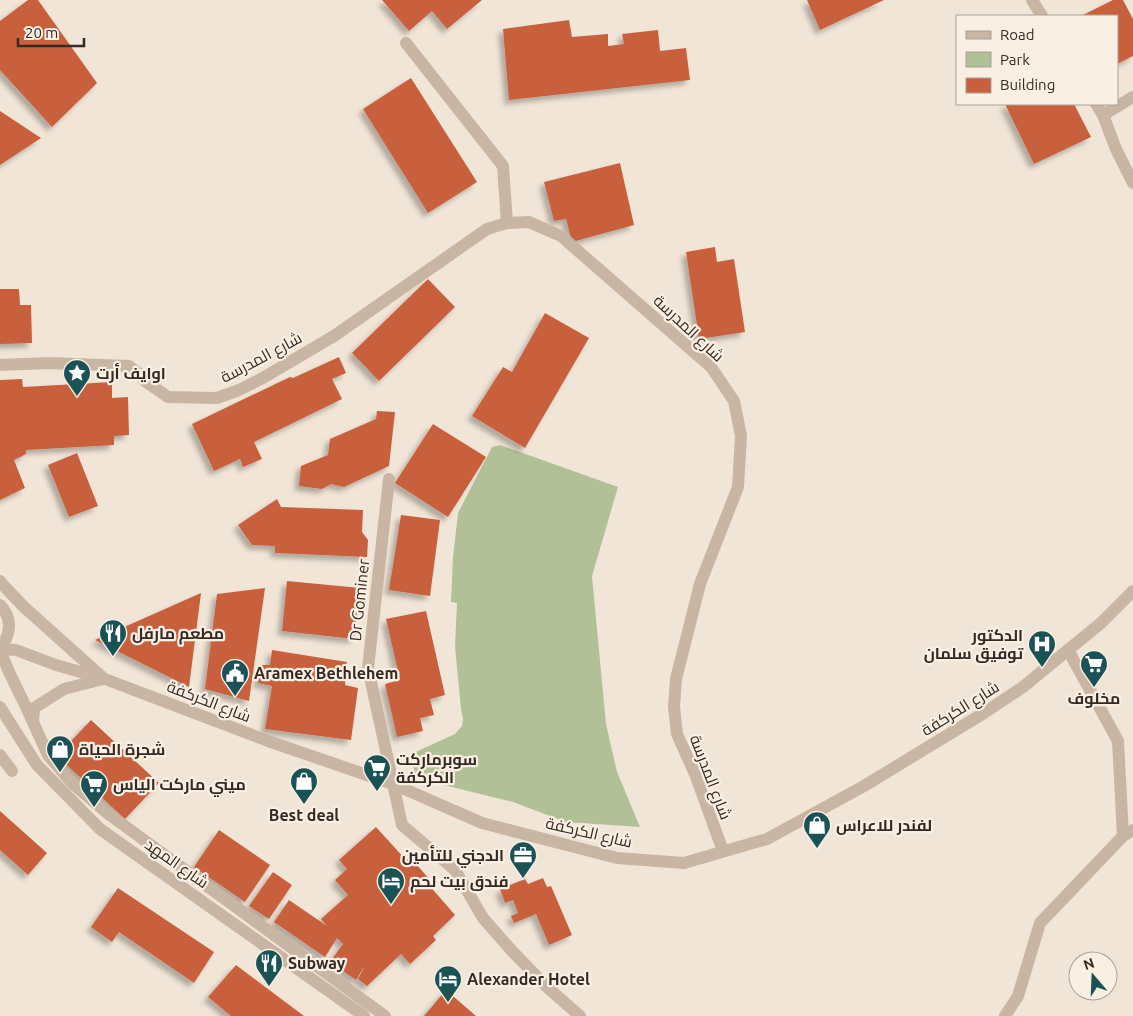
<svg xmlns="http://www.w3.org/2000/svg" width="1133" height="1016" viewBox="0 0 1133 1016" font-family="Ubuntu,Cairo,sans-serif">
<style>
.green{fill:#b2c097}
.building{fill:#c8603e;filter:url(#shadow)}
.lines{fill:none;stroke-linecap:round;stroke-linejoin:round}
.minor{stroke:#c9b5a3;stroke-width:12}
.labels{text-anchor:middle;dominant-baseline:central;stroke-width:4.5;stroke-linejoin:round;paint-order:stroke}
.street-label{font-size:16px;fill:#342a25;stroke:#f9efe3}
.poi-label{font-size:16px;font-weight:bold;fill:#342a25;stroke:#f9efe3;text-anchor:start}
</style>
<defs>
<filter id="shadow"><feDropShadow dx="-4.5" dy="4.5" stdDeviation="2.5" flood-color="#0004"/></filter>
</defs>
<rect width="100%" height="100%" fill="#f1e5d7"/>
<polygon class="green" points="500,445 618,487 592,576 606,724 617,772 640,827 566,822 513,802 419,779 407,756 455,734 462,726 463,719 461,709 455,646 457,603 451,602 453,557 458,513 492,447"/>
<g class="building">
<polygon points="28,0 38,0 97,83 52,127 0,70 0,21"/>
<polygon points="382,0 482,0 447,29 432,11 409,31"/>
<polygon points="807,0 884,0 820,30"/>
<polygon points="1113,0 1123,0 1133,19 1133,56 1117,64 1117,16 1081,16"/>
<polygon points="569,20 572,37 608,34 608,46 624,44 622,34 658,30 660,51 686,48 690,80 509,100 503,29"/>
<polygon points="411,78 477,182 428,213 363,109"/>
<polygon points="1005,104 1074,104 1091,137 1034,164"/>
<polygon points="0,111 41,138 0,165"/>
<polygon points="620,163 634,225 572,242 566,219 554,221 544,182"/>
<polygon points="715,247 717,262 734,259 745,332 699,339 686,252"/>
<polygon points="428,279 455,307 379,381 352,353"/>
<polygon points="0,289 19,289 20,305 31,305 32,343 0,344"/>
<polygon points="545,313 589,338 525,448 472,416 503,367 512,372"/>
<polygon points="339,357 346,373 332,379 342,399 254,442 262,459 243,467 240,459 214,471 192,424 290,377 293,378"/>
<polygon points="22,379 23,387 112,382 112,398 128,397 129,435 114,436 114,445 26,450 26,454 14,460 25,488 0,500 0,380"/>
<polygon points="377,411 395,412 389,466 344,487 331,484 322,489 299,486 301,466 328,455 330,439 376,419"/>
<polygon points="433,424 486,457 448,517 395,483"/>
<polygon points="77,453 98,506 69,517 48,465"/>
<polygon points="277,499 281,507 363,510 362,532 368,540 367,557 275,553 275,546 252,545 238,525"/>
<polygon points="401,515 440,520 430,596 389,590"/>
<polygon points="287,581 360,588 354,639 282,631"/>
<polygon points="265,588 249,701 205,689 217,594"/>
<polygon points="201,593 189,687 95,640"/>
<polygon points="426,611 445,695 430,699 434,715 420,718 423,731 397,737 385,684 400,680 386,619"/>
<polygon points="272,650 347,662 345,685 358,688 351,740 265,729 272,686 258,683 261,665 270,665"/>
<polygon points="91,720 159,783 125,819 57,756"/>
<polygon points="0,811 47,853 28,875 0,850"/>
<polygon points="376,827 406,860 410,857 431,881 428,884 455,915 433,936 436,940 410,964 401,954 367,986 358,979 364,968 364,967 356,980 330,962 343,944 337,938 325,957 274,922 289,900 327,926 321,919 348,895 335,880 347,869 339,860"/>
<polygon points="219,830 270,865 245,902 194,867"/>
<polygon points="273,872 292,885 269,919 249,906"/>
<polygon points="543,878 547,887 551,886 572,935 549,945 536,914 514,923 511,916 518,913 513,900 505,903 500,889 525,879 528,884"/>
<polygon points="118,888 214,952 194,983 119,932 112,942 91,927"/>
<polygon points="236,965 304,1016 231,1016 208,997"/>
<polygon points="446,990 476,1016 424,1016"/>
</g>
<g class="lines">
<g class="minor">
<polyline points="1032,0 1042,16"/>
<polyline points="406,43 503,166 507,223"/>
<polyline points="1096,104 1103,115 1116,149 1133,183"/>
<polyline points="1103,115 1133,97"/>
<polyline points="0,365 48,363 129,366 138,373 145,381 168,397 217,398 239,390 261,379 334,336 487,229 507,223 529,222 561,236 711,367 734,401 741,436 738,487 700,584 676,679 674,707 677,734 695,774 723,851"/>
<polyline points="389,479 368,668 402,825 455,870 483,918 512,951 548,988 580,1016"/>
<polyline points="0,581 4,586 24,607 101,676"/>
<path d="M0,605c13,13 11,30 0,43"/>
<polyline points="0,649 16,650 56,665 105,679 268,741 393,784 482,823 617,858 684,863 767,839 864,786 984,713 1023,687 1068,650 1101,623 1133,591"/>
<polyline points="0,650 9,672 27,709 48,755 73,784 107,813 385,1016"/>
<polyline points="1068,650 1118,741 1123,836"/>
<polyline points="0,707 37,765 100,829 364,1016"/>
<polyline points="33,722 34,708 64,689 103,679"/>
<polyline points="0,755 12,771"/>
<polyline points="1005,1016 1018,996 1040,923 1123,836 1133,830"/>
</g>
</g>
<defs>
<g id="sight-pin" transform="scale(1.4375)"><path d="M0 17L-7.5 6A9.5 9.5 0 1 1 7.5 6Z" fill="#1a5256" stroke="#f9efe3"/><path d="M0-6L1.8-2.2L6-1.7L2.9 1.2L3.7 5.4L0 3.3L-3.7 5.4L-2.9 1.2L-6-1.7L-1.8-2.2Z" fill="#fff"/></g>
<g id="restaurant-pin" transform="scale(1.4375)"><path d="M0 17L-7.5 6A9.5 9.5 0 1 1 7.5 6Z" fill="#1a5256" stroke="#f9efe3"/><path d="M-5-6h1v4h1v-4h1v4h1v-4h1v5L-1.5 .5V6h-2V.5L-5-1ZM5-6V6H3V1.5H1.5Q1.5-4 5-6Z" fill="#fff"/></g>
<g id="hospital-pin" transform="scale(1.4375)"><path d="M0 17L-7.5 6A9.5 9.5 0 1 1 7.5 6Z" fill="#1a5256" stroke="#f9efe3"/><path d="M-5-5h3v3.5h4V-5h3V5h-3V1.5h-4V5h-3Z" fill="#fff"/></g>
<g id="supermarket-pin" transform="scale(1.4375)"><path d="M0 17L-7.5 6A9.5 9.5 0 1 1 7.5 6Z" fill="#1a5256" stroke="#f9efe3"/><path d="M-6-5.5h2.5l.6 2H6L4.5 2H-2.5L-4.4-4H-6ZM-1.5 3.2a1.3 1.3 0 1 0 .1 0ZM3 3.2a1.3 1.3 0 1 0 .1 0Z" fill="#fff"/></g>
<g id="civic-pin" transform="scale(1.4375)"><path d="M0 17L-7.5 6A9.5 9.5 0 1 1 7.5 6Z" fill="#1a5256" stroke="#f9efe3"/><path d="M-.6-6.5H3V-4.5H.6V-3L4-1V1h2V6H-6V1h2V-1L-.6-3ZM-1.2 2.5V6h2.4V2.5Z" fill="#fff"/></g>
<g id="shop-pin" transform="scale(1.4375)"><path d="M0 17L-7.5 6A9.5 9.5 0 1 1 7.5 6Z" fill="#1a5256" stroke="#f9efe3"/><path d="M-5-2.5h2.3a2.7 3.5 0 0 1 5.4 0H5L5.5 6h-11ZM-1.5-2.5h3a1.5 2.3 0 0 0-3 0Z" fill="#fff"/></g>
<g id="office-pin" transform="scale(1.4375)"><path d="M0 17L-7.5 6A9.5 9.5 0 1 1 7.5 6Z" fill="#1a5256" stroke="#f9efe3"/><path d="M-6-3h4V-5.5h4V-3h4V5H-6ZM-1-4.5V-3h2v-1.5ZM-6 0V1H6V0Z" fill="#fff"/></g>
<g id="hotel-pin" transform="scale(1.4375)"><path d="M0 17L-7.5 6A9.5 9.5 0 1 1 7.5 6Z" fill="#1a5256" stroke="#f9efe3"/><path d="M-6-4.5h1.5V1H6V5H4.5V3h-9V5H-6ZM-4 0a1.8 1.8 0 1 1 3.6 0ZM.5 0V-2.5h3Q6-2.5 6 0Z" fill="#fff"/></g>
</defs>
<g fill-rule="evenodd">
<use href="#sight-pin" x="77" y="373"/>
<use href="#restaurant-pin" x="113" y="633"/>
<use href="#hospital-pin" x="1042" y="644"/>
<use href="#supermarket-pin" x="1094" y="664"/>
<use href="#civic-pin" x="235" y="673"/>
<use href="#shop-pin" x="60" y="749"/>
<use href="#supermarket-pin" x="377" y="768"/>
<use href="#shop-pin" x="304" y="781"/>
<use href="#supermarket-pin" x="94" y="784"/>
<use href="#shop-pin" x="817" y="825"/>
<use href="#office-pin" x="523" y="855"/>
<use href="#hotel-pin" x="391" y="881"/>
<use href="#restaurant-pin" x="269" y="963"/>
<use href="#hotel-pin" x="448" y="979"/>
</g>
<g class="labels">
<g class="street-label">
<text transform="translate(689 328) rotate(43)">شارع المدرسة</text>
<text transform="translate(261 357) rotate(-28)">شارع المدرسة</text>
<text transform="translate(359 600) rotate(-84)">Dr Gominer</text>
<text transform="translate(209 701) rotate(21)">شارع الكركفة</text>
<text transform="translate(960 708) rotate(-32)">شارع الكركفة</text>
<text transform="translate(711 777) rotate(69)">شارع المدرسة</text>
<text transform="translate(589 832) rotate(13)">شارع الكركفة</text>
<text transform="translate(177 863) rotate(35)">شارع المهد</text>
</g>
<g class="poi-label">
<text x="96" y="373">اوايف أرت</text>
<text x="132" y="633">مطعم مارفل</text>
<text x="1023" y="635" text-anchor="end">الدكتور<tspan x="1023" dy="18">توفيق سلمان</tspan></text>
<text x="254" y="673">Aramex Bethlehem</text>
<text x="1094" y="698" text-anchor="middle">مخلوف</text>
<text x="79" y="749">شجرة الحياة</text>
<text x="396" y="759">سوبرماركت<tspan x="396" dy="18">الكركفة</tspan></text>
<text x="113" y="784">ميني ماركت الياس</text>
<text x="304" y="815" text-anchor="middle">Best deal</text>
<text x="836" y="825">لفندر للاعراس</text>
<text x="504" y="855" text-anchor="end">الدجني للتأمين</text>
<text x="410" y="881">فندق بيت لحم</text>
<text x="288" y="963">Subway</text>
<text x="467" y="979">Alexander Hotel</text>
</g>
</g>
<rect x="956" y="15" width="162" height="90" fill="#f9efe3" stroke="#aaa097"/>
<rect x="966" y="31" width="25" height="8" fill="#c9b5a3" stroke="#aaa097"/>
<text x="1000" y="40" font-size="15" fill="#342a25">Road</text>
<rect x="966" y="52" width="25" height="15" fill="#b2c097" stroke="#aaa097"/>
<text x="1000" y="65" font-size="15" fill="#342a25">Park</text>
<rect x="966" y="78" width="25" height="15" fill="#c8603e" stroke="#aaa097"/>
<text x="1000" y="90" font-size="15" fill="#342a25">Building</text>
<g transform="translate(1093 976) rotate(341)"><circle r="24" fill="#f9efe3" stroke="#aaa097"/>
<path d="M0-4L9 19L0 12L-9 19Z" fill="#1a5256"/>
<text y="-8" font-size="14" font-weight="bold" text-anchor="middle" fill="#342a25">N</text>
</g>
<path d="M18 38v8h66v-8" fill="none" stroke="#342a25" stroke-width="2.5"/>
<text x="25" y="38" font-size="15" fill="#342a25" stroke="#f9efe3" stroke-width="4" paint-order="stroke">20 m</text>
</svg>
